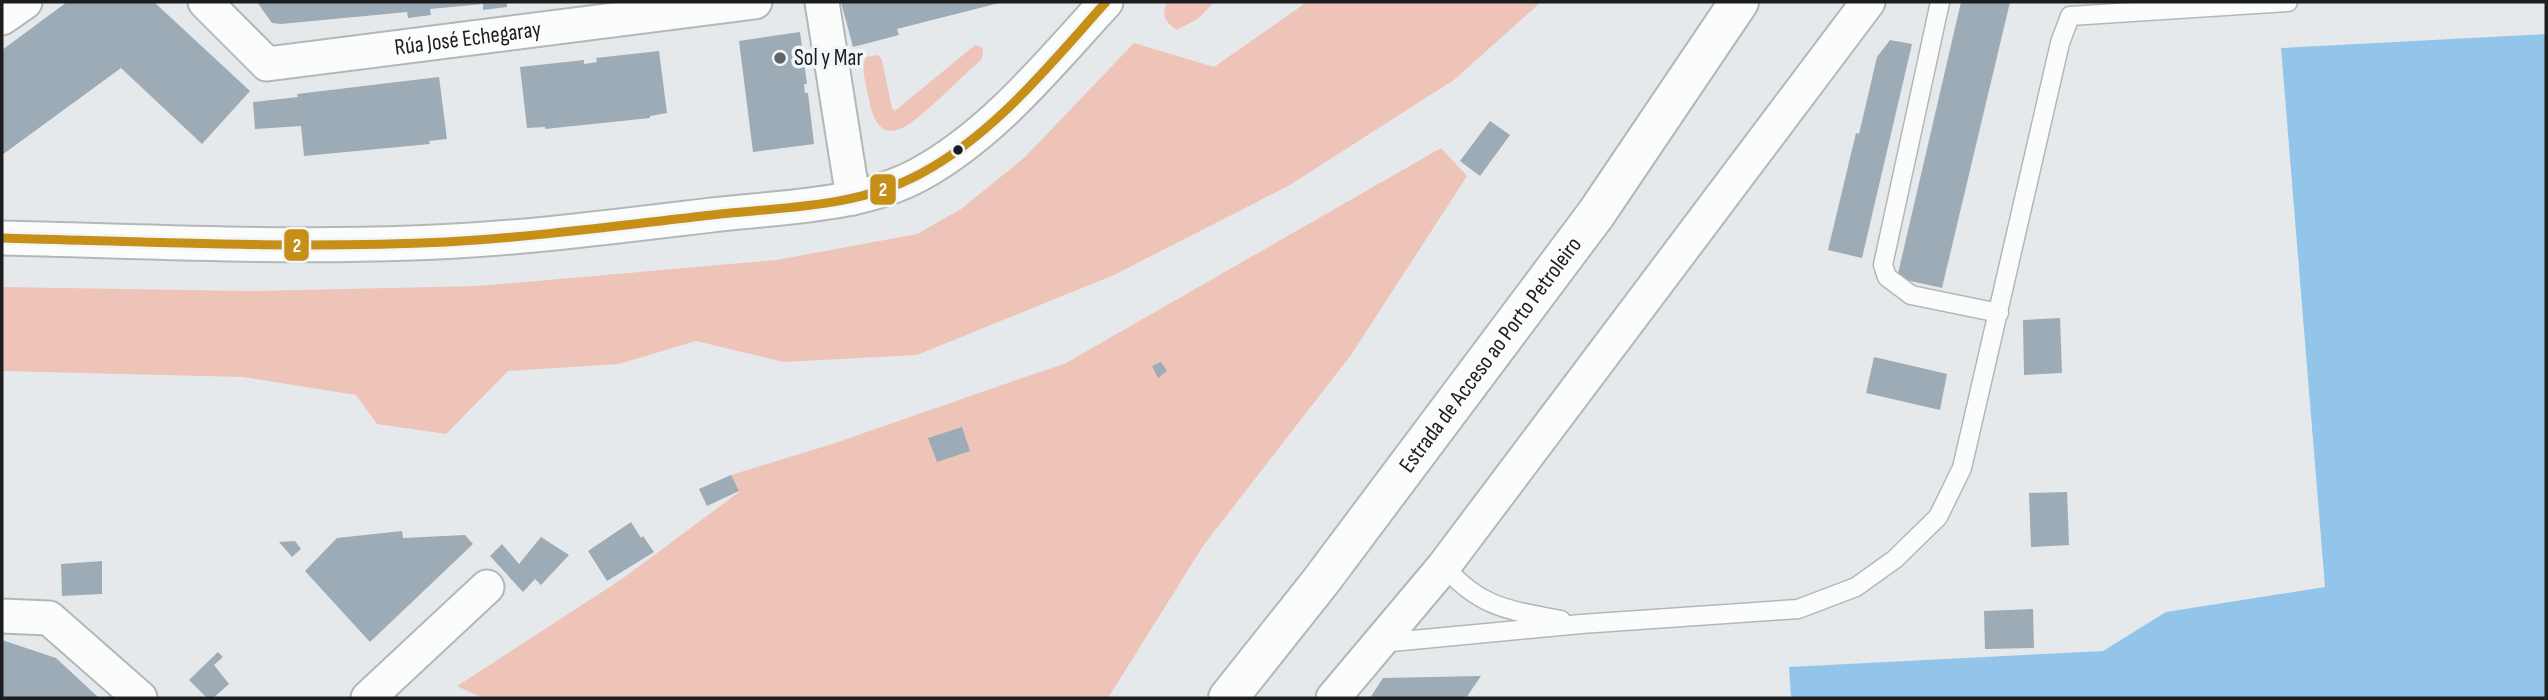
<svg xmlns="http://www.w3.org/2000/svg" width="2548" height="700" viewBox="0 0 2548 700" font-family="'Sofia Sans Condensed',sans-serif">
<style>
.green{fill:#efc4b8}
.water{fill:#93c5eb}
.building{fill:#9cabb6}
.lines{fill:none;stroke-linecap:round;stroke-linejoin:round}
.service-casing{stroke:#b4b7b8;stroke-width:21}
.minor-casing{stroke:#b4b7b8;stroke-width:37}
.primary-casing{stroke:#b4b7b8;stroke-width:42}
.service{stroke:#fbfcfc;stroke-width:18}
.minor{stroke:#fbfcfc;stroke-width:33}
.primary{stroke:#fbfcfc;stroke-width:38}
.bus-1-casing{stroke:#f2f6fa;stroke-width:14}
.bus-1{stroke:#c58f18;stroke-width:9}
.poi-dot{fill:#636466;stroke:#f2f6fa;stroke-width:2.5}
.bus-dot{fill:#1c1d1f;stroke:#f2f6fa;stroke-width:2.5}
.labels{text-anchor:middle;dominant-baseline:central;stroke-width:7;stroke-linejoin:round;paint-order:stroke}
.street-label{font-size:23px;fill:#1c1d1f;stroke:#f2f6fa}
.poi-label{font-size:23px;fill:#1c1d1f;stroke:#f2f6fa;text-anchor:start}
.line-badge{stroke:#f2f6fa;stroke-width:2.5}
.badge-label{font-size:19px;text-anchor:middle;font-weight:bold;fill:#fff}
</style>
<rect width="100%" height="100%" fill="#e6e9eb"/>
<g class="green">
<path d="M1168,2h46l-15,16 -22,12c-12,-8 -17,-15 -9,-28z"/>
<polygon points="1307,2 1541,2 1454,80 1288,186 1114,275 917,355 784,362 696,341 619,364 508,371 446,434 377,424 356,395 243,377 2,371 2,287 249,291 478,286 776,260 917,234 961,209 1025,157 1134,43 1214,67"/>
<path d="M975,45l8,3 -1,11c-15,13 -29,27 -44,41 -26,23 -58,56 -69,0 -2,-13 -9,-31 -3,-43l12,-2 4,5 10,48 3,3z"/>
<polygon points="1441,148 1467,176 1351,355 1203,546 1108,698 482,698 457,686 622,579 739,492 731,475 832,444 1066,363"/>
</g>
<polygon class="water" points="2546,34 2546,698 1791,698 1789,667 2103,651 2166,612 2325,587 2281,48"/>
<g class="building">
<polygon points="67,2 154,2 250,91 202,144 121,68 2,155 2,50"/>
<polygon points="257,2 507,2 507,7 483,10 483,4 430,9 431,15 408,18 407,12 281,24 272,23"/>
<polygon points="841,2 999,2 999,3 897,29 899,35 853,47"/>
<polygon points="1961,2 2010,2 1942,288 1897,278"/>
<polygon points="800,32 807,84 804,84 805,93 808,93 814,144 753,152 739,41"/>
<polygon points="1890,40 1912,44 1862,258 1828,250 1856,133 1859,134 1877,57"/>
<polygon points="659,51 667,113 650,116 650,118 545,129 545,127 527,128 520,67 584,60 584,64 597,62 596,58"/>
<polygon points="439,77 447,139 429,141 430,144 304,156 301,126 255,129 253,102 298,97 297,94"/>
<polygon points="1490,121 1510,135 1480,176 1460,161"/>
<polygon points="2060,318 2062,373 2024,375 2023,320"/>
<polygon points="1874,357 1947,374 1940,410 1866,393"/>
<polygon points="1161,362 1167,371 1158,378 1152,366"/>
<polygon points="962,427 970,451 937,462 928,438"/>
<polygon points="731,475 739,491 707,506 699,489"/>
<polygon points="2067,492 2069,545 2031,547 2029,493"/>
<polygon points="631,522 641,538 643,536 654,552 607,581 588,551"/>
<polygon points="402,531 403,538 465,535 473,544 370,642 305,571 337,538"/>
<polygon points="541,537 569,555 541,585 535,579 523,592 490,556 502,544 519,564"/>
<polygon points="295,541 301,549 292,557 279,542"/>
<polygon points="102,561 102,594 62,596 61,564"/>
<polygon points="2033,609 2034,648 1985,649 1984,611"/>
<polygon points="2,640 56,658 99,698 2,698"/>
<polygon points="218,652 223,657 214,665 229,684 213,698 207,698 189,680"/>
<polygon points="1481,676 1466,698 1370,698 1383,678"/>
</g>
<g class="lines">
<g class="service-casing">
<g id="service">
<polyline points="1940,2 1883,265 1887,277 1911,295 1999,313"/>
<path d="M1444,566c36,42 65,44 117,54"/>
<polyline points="1381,643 1581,624 1798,609 1856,587 1895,559 1938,517 1962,468 2060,43 2070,16 2288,2"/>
</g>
</g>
<g class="minor-casing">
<g id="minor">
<path id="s1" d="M205,2l62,62 488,-62"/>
<polyline points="822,2 853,198"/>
<polyline points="2,18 25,2"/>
<path d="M2,238c136,3 273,10 409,5 100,-3 201,-16 301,-28 66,-8 148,-8 208,-41 74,-41 129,-110 186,-172"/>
<polyline points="2,616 49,618 140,698"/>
<polyline points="368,698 487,587"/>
<polyline points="1333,698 1444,566 1868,2"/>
</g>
</g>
<g class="primary-casing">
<g id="primary">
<path id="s2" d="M1228,698l93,-117 275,-367 143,-212"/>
</g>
</g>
<use href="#service" class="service"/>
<use href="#minor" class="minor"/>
<use href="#primary" class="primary"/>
<g class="bus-1-casing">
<path id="bus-1" d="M2,238c148,4 296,11 444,4 89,-5 177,-17 266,-27 69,-8 145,-7 208,-41 75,-40 130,-110 186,-172"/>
</g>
<use href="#bus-1" class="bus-1"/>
</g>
<circle class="poi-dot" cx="780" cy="58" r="7"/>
<circle class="bus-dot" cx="958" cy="150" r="6"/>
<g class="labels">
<g class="street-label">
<text stroke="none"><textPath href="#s1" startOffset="290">Rúa José Echegaray</textPath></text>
<text stroke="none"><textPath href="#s2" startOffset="432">Estrada de Acceso ao Porto Petroleiro</textPath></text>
</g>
<g class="poi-label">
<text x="794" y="58">Sol y Mar</text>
</g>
</g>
<g class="line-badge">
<rect x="869" y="173" width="28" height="33" rx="7" fill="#c58f18"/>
<rect x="283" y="228" width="27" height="34" rx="7" fill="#c58f18"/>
</g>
<g class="badge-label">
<text x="883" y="196">2</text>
<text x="297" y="252">2</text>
</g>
<rect width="2548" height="700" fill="none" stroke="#1c1d1f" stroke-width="7"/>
</svg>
